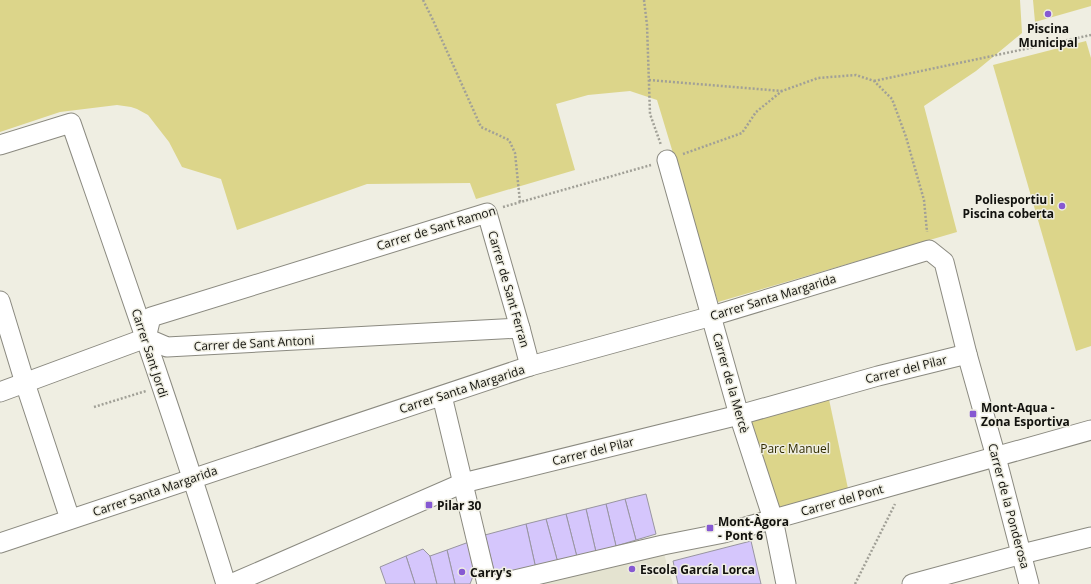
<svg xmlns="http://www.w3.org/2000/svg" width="1091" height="584" viewBox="0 0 1091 584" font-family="'Open Sans',sans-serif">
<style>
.built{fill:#e4e3d0}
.green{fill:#dcd58a}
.building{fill:#d5c6fc;stroke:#9895a0}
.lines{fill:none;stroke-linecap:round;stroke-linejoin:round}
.street-casing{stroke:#8b8a80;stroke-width:21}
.path{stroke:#a1a097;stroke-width:2.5;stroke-dasharray:2 2;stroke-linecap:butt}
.street{stroke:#fff;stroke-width:19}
.poi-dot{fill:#8659d2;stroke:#efeee2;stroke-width:1.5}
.labels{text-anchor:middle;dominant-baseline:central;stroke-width:3;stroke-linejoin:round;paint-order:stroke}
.poi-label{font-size:12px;font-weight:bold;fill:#11110d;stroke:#efeee2;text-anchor:start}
.street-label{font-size:12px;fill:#11110d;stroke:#efeee2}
.park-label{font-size:12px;fill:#312c00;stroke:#efeee2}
</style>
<rect width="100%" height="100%" fill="#efeee2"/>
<polygon class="built" points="664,554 673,584 529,584"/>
<g class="green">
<polygon points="0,0 1020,0 1022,33 976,71 924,106 957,232 718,302 657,100 630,91 588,95 556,104 575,170 476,199 470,183 367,184 237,230 221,179 182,167 169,142 148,115 137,109 131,107 117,105 60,112 0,132"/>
<polygon points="1033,0 1091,0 1091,6 1035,22"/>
<polygon points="1086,41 1091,58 1091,346 1076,351 993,65"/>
<polygon points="827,390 850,498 773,519 739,415"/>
</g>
<g class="building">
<polygon points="646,494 656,534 636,540 625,499"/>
<polygon points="625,499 636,540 616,546 606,504"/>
<polygon points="606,504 616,546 596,552 586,509"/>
<polygon points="586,509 596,552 577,557 566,514"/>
<polygon points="566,514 577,557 558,563 546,519"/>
<polygon points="546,519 558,563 536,569 526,524"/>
<polygon points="526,524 536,569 502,579 495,575 485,535"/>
<polygon points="751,541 761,584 678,584 673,561"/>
<polygon points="469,542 475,571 470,584 455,584 447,550"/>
<polygon points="423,549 430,556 437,584 415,584 406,556"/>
<polygon points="447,550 455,584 437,584 430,556"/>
<polygon points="406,556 415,584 386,584 380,567"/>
</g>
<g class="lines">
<g class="street-casing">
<g id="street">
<path d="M0,145l71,-22c53,153 107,306 155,461"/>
<polyline points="667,160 739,415 773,519 786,584"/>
<polyline points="0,301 25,383 70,519"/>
<polyline points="146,338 151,317 487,213 520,328 530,366"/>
<polyline points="0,392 146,338 167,347 520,328"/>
<polyline points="442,396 487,584"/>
<polyline points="0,543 530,366 712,316 929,250 944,262 967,354 996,457 1029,584"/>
<polyline points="231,584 463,483 739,415 878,376 967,354"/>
<polyline points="498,584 663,545 724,533 1091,430"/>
<polyline points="912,584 1022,554 1091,537"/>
</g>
</g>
<g class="path">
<polyline points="423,0 432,18 481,127 509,140 515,153 520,202"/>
<polyline points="644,0 647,25 650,114 661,145"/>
<polyline points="649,80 782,91"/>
<polyline points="874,81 1091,35"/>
<polyline points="683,154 742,133 756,112 782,91 818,78 856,75 874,81 892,99 906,137 924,200 927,232"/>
<polyline points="503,207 651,165"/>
<polyline points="94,407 146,391"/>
<polyline points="855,584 895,504"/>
</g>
<use href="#street" class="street"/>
</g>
<g class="poi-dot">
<circle cx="1048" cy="14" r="4"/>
<circle cx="1062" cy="206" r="4"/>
<rect x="969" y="410" width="8" height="8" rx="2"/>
<rect x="425" y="501" width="8" height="8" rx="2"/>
<rect x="706" y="524" width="8" height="8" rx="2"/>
<circle cx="632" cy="569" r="4"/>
<circle cx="462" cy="572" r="4"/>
</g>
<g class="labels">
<g class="poi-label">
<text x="1048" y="28" text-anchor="middle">Piscina<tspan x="1048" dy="14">Municipal</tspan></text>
<text x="1054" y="199" text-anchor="end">Poliesportiu i<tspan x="1054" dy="14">Piscina coberta</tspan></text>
<text x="981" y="407">Mont-Aqua -<tspan x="981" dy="14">Zona Esportiva</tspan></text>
<text x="437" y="505">Pilar 30</text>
<text x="718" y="521">Mont-Àgora<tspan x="718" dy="14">- Pont 6</tspan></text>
<text x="640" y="569">Escola García Lorca</text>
<text x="470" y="572">Carry's</text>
</g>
<g class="street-label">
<text transform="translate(436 228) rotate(-17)">Carrer de Sant Ramon</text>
<text transform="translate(509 289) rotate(74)">Carrer de Sant Ferran</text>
<text transform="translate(773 297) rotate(-17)">Carrer Santa Margarida</text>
<text transform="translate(254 343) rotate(-3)">Carrer de Sant Antoni</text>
<text transform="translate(150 353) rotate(72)">Carrer Sant Jordi</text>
<text transform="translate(906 369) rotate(-14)">Carrer del Pilar</text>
<text transform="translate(731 383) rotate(74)">Carrer de la Mercè</text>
<text transform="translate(462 389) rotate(-18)">Carrer Santa Margarida</text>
<text transform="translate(593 451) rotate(-14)">Carrer del Pilar</text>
<text transform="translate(155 491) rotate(-19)">Carrer Santa Margarida</text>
<text transform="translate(842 500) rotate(-16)">Carrer del Pont</text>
<text transform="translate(1009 506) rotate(75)">Carrer de la Ponderosa</text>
</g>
<g class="park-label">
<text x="795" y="448">Parc Manuel</text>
</g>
</g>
</svg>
